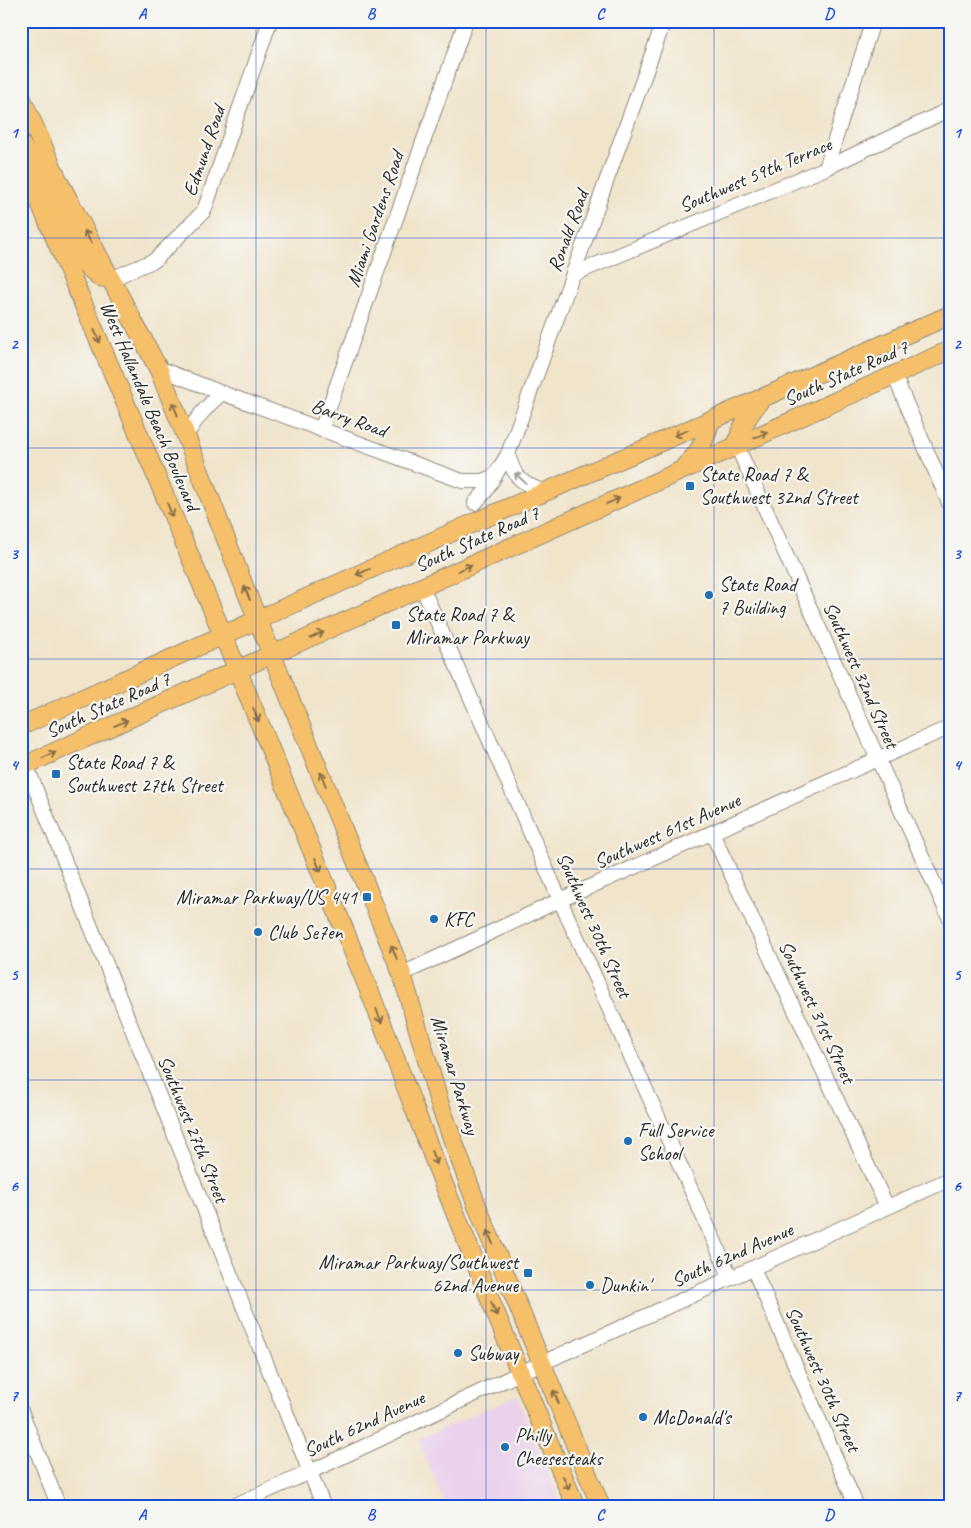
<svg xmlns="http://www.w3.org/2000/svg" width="971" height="1528" viewBox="0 0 971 1528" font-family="Caveat,sans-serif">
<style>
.built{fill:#ead1ec}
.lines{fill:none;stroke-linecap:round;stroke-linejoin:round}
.minor-casing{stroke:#8e887b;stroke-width:16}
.major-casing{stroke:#8e887b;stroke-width:20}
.minor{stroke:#fff;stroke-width:14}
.major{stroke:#f6c06b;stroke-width:18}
.oneway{stroke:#866e48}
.oneway2{stroke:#a0a0a0}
.grid{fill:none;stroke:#1d4ed8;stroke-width:1;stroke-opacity:0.55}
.poi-dot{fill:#1f6fb2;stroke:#f6f6f2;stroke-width:2}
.labels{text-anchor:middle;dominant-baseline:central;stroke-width:4.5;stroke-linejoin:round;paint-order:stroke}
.street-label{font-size:20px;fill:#2b2b2b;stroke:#f6f6f2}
.poi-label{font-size:20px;fill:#2b2b2b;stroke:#f6f6f2;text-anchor:start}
.neatline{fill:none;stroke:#1d4ed8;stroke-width:2}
.grid-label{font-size:16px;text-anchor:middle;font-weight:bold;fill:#1d4ed8}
</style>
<rect width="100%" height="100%" fill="#f6f6f2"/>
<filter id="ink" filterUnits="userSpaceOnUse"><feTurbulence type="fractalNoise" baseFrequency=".02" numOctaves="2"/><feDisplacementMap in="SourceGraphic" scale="10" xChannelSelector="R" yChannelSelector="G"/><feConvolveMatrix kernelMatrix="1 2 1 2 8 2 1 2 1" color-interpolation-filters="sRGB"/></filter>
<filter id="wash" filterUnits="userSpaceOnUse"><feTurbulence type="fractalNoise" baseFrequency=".0096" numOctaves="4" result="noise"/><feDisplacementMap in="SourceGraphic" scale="20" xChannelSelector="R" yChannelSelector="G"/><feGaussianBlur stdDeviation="1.12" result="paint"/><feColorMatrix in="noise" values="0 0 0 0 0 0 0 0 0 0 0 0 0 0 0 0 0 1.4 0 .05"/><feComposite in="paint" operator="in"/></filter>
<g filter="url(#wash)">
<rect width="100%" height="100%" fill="#f0e4cb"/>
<polygon class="built" points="517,1396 562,1507 446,1507 418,1439"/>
</g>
<g filter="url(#ink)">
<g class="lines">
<g class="minor-casing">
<g id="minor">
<polyline points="826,168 873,21"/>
<polyline points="574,274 826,168 950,109"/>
<polyline points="111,279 155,260 204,211 270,21"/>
<polyline points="158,368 222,393 462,481 482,481 495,476"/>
<polyline points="894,375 950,505"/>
<polyline points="321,430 466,21"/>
<path d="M186,436c10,-18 20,-30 36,-43"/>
<polyline points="737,446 950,919"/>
<path d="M508,454c6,25 14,29 36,38"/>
<polyline points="475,503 485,492 508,454 664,21"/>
<polyline points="422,587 560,900 731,1278"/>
<polyline points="26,765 324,1507"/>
<polyline points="712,833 887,1207"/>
<polyline points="402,974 560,900 950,727"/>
<polyline points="753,1268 857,1507"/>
<polyline points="21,1411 59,1507"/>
<polyline points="231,1507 310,1472 520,1373 950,1179"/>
</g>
</g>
<g class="major-casing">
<g id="major">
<polyline points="21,97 58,180 158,368 186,436 244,586 402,974 440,1105 477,1206 601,1507"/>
<polyline points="21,144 39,173 81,261 100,277 111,279"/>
<path d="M21,159c118,273 233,548 345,824 18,43 33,87 50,130 51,132 105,263 160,394"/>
<path d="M737,446c3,-20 13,-32 24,-47"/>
<path d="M685,466c14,-13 21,-26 25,-45"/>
<polyline points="21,726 471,524 762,398 950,315"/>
<polyline points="21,767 950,350"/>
</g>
</g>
<use href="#minor" class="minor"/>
<use href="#major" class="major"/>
</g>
<defs><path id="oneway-shaft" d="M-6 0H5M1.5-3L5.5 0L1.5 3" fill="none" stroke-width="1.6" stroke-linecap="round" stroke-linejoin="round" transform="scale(1.25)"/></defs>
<g class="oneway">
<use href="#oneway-shaft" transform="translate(88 237) rotate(-118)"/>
<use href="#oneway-shaft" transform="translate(97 336) rotate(67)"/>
<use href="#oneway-shaft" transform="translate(175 409) rotate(-113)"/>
<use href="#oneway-shaft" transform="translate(681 433) rotate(157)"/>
<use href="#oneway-shaft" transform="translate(761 435) rotate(-25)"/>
<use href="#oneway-shaft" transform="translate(613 501) rotate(-24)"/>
<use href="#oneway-shaft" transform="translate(170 510) rotate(67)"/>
<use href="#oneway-shaft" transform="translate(465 568) rotate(-24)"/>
<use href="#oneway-shaft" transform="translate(363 572) rotate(156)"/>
<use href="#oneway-shaft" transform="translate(247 593) rotate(-112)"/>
<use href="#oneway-shaft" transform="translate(317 635) rotate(-24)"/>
<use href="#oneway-shaft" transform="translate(256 715) rotate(68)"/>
<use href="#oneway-shaft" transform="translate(121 723) rotate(-24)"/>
<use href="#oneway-shaft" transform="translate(49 755) rotate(-24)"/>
<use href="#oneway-shaft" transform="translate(323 779) rotate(-112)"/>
<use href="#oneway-shaft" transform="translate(318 865) rotate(68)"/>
<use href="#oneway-shaft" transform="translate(394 952) rotate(-112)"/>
<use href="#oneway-shaft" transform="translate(379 1016) rotate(69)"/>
<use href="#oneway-shaft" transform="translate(434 1158) rotate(68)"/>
<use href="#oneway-shaft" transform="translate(490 1237) rotate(-113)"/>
<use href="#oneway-shaft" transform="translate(494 1309) rotate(68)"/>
<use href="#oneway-shaft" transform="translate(556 1397) rotate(-113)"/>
<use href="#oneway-shaft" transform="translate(566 1483) rotate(67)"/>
</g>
<use class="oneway2" href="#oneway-shaft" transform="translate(520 478) rotate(-138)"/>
</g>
<path class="grid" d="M256,21v1486M486,21v1486M714,21v1486M21,238h929M21,448h929M21,659h929M21,869h929M21,1080h929M21,1290h929"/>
<g class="poi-dot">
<rect x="685" y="481" width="10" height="10" rx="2.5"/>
<circle cx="709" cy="595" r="5"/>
<rect x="391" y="620" width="10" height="10" rx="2.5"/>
<rect x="51" y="769" width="10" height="10" rx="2.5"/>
<rect x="362" y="892" width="10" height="10" rx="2.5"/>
<circle cx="434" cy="919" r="5"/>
<circle cx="258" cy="932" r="5"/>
<circle cx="628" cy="1141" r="5"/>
<rect x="523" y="1268" width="10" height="10" rx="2.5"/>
<circle cx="590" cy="1285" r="5"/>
<circle cx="458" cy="1353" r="5"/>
<circle cx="643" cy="1417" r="5"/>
<circle cx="505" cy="1447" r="5"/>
</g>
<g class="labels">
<g class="street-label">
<text transform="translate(204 151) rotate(-71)">Edmund Road</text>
<text transform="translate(755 175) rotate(-23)">Southwest 59th Terrace</text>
<text transform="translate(375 219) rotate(-71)">Miami Gardens Road</text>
<text transform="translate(568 231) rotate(-70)">Ronald Road</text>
<text transform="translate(846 373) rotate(-24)">South State Road 7</text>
<text transform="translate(150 406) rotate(67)">West Hallandale Beach Boulevard</text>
<text transform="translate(349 418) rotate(20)">Barry Road</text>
<text transform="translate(477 539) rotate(-24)">South State Road 7</text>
<text transform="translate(861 675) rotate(66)">Southwest 32nd Street</text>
<text transform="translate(108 705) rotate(-24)">South State Road 7</text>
<text transform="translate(667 831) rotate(-24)">Southwest 61st Avenue</text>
<text transform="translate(594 925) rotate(66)">Southwest 30th Street</text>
<text transform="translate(817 1012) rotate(65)">Southwest 31st Street</text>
<text transform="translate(455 1075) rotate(73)">Miramar Parkway</text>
<text transform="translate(193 1129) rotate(68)">Southwest 27th Street</text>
<text transform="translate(732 1255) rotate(-24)">South 62nd Avenue</text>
<text transform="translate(823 1379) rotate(66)">Southwest 30th Street</text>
<text transform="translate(364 1424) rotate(-25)">South 62nd Avenue</text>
</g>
<g class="poi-label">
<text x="700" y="474">State Road 7 &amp;<tspan x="700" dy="23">Southwest 32nd Street</tspan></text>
<text x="719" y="584">State Road<tspan x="719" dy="23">7 Building</tspan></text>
<text x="406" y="614">State Road 7 &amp;<tspan x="406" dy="23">Miramar Parkway</tspan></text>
<text x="66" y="762">State Road 7 &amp;<tspan x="66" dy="23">Southwest 27th Street</tspan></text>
<text x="357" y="897" text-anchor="end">Miramar Parkway/US 441</text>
<text x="444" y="919">KFC</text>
<text x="268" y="932">Club Se7en</text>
<text x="638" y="1130">Full Service<tspan x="638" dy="23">School</tspan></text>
<text x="518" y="1262" text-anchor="end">Miramar Parkway/Southwest<tspan x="518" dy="23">62nd Avenue</tspan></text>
<text x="600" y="1285">Dunkin'</text>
<text x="468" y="1353">Subway</text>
<text x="653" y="1417">McDonald's</text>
<text x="515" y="1435">Philly<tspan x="515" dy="23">Cheesesteaks</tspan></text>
</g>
</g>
<rect width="971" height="1528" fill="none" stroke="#f6f6f2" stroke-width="55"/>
<rect x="28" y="28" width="916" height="1472" class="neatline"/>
<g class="grid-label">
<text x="142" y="19">A</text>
<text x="371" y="19">B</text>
<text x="600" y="19">C</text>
<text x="829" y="19">D</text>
<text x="14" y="138">1</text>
<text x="957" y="138">1</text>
<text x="14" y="349">2</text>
<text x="957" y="349">2</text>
<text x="14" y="559">3</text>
<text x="957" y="559">3</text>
<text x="14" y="770">4</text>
<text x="957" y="770">4</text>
<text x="14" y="980">5</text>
<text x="957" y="980">5</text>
<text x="14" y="1191">6</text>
<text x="957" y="1191">6</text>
<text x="14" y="1401">7</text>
<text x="957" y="1401">7</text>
<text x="142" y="1520">A</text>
<text x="371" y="1520">B</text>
<text x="600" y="1520">C</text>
<text x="829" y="1520">D</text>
</g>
</svg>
